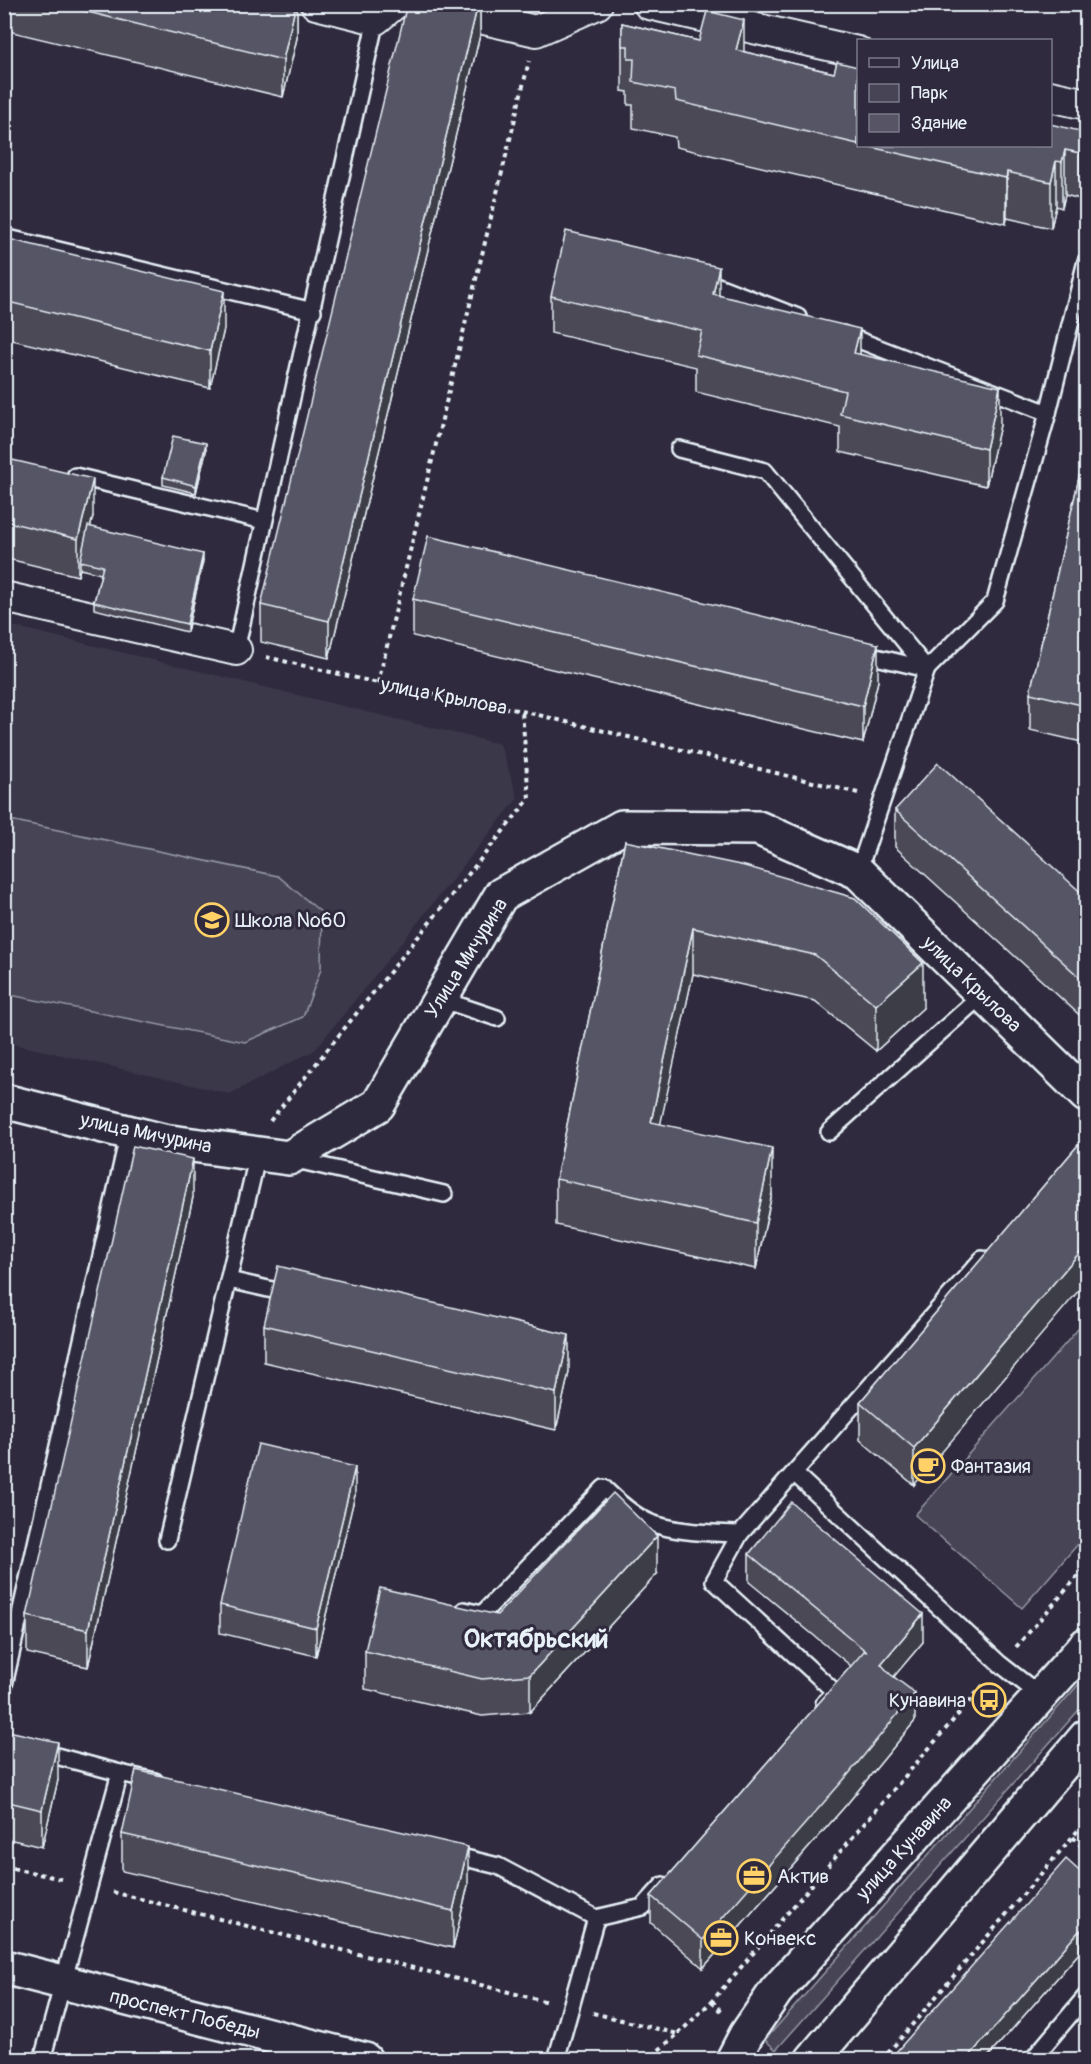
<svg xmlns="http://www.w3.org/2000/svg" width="1091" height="2064" viewBox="0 0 1091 2064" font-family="Pangolin,sans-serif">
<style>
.built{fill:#3b3749}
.green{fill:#464455;stroke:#979aa6;stroke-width:1.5}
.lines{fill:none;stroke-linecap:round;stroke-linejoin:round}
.lane-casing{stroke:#e8f1f8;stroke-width:20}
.street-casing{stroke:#e8f1f8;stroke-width:34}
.secondary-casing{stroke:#e8f1f8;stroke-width:38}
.path{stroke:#e8f1f8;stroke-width:4;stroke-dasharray:4.5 4.5;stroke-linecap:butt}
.lane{stroke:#2f2a3d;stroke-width:15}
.street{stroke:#2f2a3d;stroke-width:30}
.secondary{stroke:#2f2a3d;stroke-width:33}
.wall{fill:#4b4957;stroke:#e8f1f8;stroke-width:1.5}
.shaded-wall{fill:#3d3c47;stroke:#e8f1f8;stroke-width:1.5}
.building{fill:#575565;stroke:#e8f1f8;stroke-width:1.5}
.labels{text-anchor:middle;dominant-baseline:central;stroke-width:6;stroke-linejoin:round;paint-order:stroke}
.street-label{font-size:20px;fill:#e8f1f8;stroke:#2f2a3d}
.poi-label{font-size:20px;fill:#e8f1f8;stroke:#2f2a3d;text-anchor:start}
.district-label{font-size:26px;font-weight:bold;fill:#e8f1f8;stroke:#2f2a3d}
</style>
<rect width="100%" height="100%" fill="#2f2a3d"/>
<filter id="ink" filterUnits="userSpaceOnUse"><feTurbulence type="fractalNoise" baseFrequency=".0167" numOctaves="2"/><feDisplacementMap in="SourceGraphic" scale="12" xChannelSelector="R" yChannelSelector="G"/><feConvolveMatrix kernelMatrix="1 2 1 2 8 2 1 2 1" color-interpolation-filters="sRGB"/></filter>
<g filter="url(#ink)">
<polygon class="built" points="5,624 500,744 518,798 315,1050 230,1094 5,1042"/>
<g class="green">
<polygon points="5,819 278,876 322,913 321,969 303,1017 245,1042 5,994"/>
<polygon points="1086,1320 1086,1535 1022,1608 915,1515"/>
<polygon points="1086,1676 1086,1702 776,2050 765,2040"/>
</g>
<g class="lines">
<g class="lane-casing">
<g id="lane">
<polyline points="4,237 313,311"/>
<polyline points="700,279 798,317"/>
<polyline points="843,334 1048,413"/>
<polyline points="679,449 765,471 927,669"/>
<polyline points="75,476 264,521"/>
<polyline points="236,650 376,19"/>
<polyline points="859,653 927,669"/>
<polyline points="858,872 927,669 995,601 1048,413 1086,261"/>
<polyline points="440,999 497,1018"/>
<polyline points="829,1132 983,994"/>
<polyline points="292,1159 444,1194"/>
<polyline points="229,1280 290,1294"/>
<polyline points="794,1473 1000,1664 1041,1696"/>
<polyline points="167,1540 258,1154"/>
<path d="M464,1610l18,4 122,-126c13,13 35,32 53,37 27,8 56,8 83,9"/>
<polyline points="4,1685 129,1132"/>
<polyline points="824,1703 835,1692 714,1581 740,1534 982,1259"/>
<polyline points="4,1742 120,1773"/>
<polyline points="449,1854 498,1866 596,1918 643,1907 663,1885"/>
<polyline points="42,2060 120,1773 155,1781"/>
<polyline points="556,2060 596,1918"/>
<polyline points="1032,2060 1086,1996"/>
</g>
</g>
<g class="street-casing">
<g id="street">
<polyline points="316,4 376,19 394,4"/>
<polyline points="419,4 536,31 597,4"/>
<polyline points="649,4 858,52"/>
<polyline points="1050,96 1086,104"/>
<polyline points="4,597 236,650"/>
</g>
</g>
<g class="secondary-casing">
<g id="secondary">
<polyline points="4,1101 163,1141 289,1158 378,1105 501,895 622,827 758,828 858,872 1086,1095"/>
<polyline points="4,1967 365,2060"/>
<polyline points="733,2060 746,2035 776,1991 1086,1645"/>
<polyline points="812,2060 1086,1737"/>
</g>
</g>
<g class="path">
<polyline points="266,657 378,683 522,711 858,793"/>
<polyline points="378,683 529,61"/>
<polyline points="270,1121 529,799 522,711"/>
<polyline points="1016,1647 1086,1567"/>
<polyline points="1073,1837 1086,1851"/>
<polyline points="4,1866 65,1880"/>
<polyline points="113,1892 548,2002"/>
<polyline points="712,2001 722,2012"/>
<polyline points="593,2013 678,2034 653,2055 644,2060"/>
<polyline points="678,2034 712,2001 986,1682"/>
<polyline points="882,2060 1086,1821"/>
</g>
<use href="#lane" class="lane"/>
<use href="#street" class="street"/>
<use href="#secondary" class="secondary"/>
</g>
<g class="wall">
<polygon points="4,4 297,4 297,38 283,97 4,30"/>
<polygon points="480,4 480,35 329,658 261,642 261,605"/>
<polygon points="622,23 834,73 858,67 858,146 1050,146 1084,132 1084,178 1080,199 1065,195 1062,208 1056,206 1051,228 1007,218 1006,224 676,147 675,137 633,128 633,105 628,105 628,92 622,91"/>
<polygon points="4,238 224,329 210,388 4,338"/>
<polygon points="551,296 719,296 860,354 1000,425 986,486 840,452 840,427 696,392 696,367 551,333"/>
<polygon points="1086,447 1086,743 1030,730 1030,693"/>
<polygon points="206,451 196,493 163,485 163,477"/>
<polygon points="4,458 93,516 90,527 203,561 187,632 94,609 94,602 101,574 80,569 78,576 4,558"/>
<polygon points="413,599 878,681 863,743 413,636"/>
<polygon points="895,810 1086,897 1086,1021 895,847"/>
<polygon points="625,841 923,1008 876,1051 815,1001 693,974 660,1124 772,1193 756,1269 556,1225 556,1179"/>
<polygon points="1084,1138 914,1485 860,1440 860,1402"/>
<polygon points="193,1197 88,1667 27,1653 27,1616"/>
<polygon points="264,1325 569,1372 556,1430 264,1362"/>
<polygon points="355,1495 316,1656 220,1633 220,1605"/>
<polygon points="749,1554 923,1642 894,1676 915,1721 847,1804 703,1968 651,1923 651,1896 851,1666 749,1582"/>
<polygon points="657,1574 530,1712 482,1716 365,1689 365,1651 497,1615"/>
<polygon points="4,1730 58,1780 42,1847 4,1838"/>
<polygon points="122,1834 468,1885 453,1948 122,1871"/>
<polygon points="1086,1877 1086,1957 1080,1952 985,2060"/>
</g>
<g class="shaded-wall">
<polygon points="296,4 297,4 297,38 283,97 283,60"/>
<polygon points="478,4 480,4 480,35 329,658 329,621"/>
<polygon points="744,20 744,66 736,50"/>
<polygon points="1084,132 1084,178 1080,199 1080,153"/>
<polygon points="1065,150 1065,195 1062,208 1062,162"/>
<polygon points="1056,161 1056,206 1051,228 1051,182"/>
<polygon points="1007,172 1007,218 1006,224 1006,178"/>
<polygon points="719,267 719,304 713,294"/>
<polygon points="224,291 224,329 210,388 210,351"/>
<polygon points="860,329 860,366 854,353"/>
<polygon points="1000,387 1000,425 986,486 986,449"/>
<polygon points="206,443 206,451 196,493 196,486"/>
<polygon points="93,479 93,516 82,562 80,561 80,569 78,576 78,539"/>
<polygon points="203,554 203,561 187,632 187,624"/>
<polygon points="878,644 878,681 863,743 863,706"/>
<polygon points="693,928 693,974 651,1168 651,1122"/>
<polygon points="923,963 923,1008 876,1051 876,1005"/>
<polygon points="772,1148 772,1193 756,1269 756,1223"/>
<polygon points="193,1159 193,1197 88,1667 88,1630"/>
<polygon points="1086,1245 1086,1282 914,1485 914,1448"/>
<polygon points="569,1335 569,1372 556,1430 556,1393"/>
<polygon points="355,1467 355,1495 316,1656 316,1628"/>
<polygon points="657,1536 657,1574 530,1712 530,1675"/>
<polygon points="923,1614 923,1642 881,1692 881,1664"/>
<polygon points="915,1693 915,1721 847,1804 703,1968 703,1940"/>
<polygon points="58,1742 58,1780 42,1847 42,1810"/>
<polygon points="468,1847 468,1885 453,1948 453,1911"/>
<polygon points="1080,1930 1080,1952 985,2060 966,2060"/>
</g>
<g class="building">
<polygon points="55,4 296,4 283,60"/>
<polygon points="407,4 478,4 329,621 261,605"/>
<polygon points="707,11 744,20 736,50 834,73 837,62 858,67 858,144 676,101 675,91 633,82 634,59 628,59 628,46 622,46 622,23 699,41"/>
<polygon points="1050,124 1084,132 1080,153 1065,150 1062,162 1056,161 1051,182 1007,172 1006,178 866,146 1050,146"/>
<polygon points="566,231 719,267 713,294 860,329 854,353 1000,387 986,449 840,414 845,391 696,355 702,331 551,296"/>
<polygon points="4,238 224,291 210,351 4,301"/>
<polygon points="173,436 206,443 196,486 163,477"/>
<polygon points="1086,447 1086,706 1030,693"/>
<polygon points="4,458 93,479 78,539 4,521"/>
<polygon points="88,526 203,554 187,624 94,602 103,566 80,561"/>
<polygon points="428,536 878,644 863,706 413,599"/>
<polygon points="938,763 1086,897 1086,983 895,810"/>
<polygon points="625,841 745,866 855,898 923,963 876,1005 815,955 693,928 651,1122 772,1148 756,1223 556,1179"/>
<polygon points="1084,1138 1086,1141 1086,1245 914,1448 860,1402"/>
<polygon points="133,1146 193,1159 88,1630 27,1616"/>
<polygon points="278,1266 569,1335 556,1393 264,1325"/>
<polygon points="258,1444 355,1467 316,1628 220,1605"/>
<polygon points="613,1493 657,1536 530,1675 482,1679 365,1651 380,1588 497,1615"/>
<polygon points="791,1502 923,1614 881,1664 890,1674 915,1693 847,1776 703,1940 651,1896 864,1651 867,1652 749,1554"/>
<polygon points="4,1730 58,1742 42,1810 4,1801"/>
<polygon points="136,1770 468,1847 453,1911 122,1834"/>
<polygon points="1066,1859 1086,1877 1086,1935 1080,1930 966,2060 889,2060"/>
</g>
</g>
<defs>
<g id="school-ring" transform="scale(1.725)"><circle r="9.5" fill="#2f2a3d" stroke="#ffd166" stroke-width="1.5"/><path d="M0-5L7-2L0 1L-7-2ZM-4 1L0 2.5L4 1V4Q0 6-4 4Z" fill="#ffd166"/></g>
<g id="cafe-ring" transform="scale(1.725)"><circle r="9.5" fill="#2f2a3d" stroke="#ffd166" stroke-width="1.5"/><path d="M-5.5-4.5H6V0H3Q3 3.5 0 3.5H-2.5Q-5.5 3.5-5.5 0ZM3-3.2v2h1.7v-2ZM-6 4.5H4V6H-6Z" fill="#ffd166"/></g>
<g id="bus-ring" transform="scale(1.725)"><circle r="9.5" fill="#2f2a3d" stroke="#ffd166" stroke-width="1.5"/><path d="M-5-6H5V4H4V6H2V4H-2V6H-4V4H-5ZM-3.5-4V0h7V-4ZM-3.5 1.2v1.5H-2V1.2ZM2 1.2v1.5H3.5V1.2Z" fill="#ffd166"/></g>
<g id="office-ring" transform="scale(1.725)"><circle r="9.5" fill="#2f2a3d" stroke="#ffd166" stroke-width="1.5"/><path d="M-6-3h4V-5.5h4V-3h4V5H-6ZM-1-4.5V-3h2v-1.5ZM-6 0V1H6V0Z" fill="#ffd166"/></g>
</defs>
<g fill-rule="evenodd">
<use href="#school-ring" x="212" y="920"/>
<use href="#cafe-ring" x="928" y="1466"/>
<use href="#bus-ring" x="989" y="1700"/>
<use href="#office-ring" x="754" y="1876"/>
<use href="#office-ring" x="721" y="1938"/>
</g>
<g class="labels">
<g class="street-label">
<text transform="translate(444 696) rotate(11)">улица Крылова</text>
<text transform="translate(466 958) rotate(-58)">Улица Мичурина</text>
<text transform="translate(972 984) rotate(44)">улица Крылова</text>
<text transform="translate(146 1133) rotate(12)">улица Мичурина</text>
<text transform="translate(904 1848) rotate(-48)">улица Кунавина</text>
<text transform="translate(185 2014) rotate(14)">проспект Победы</text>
</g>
<g class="poi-label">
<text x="235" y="920">Школа №60</text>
<text x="951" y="1466">Фантазия</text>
<text x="966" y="1700" text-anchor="end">Кунавина</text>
<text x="777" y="1876">Актив</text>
<text x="744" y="1938">Конвекс</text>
</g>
<g class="district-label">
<text x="536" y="1639">Октябрьский</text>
</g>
</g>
<rect width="1091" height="2064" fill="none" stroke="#2f2a3d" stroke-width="24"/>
<rect x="12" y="12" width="1067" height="2040" fill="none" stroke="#e8f1f8" stroke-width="2" filter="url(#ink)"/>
<rect x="857" y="39" width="195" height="108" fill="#2f2a3d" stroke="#797a88" stroke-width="1.5"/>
<rect x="869" y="58" width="30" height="9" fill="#2f2a3d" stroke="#797a88" stroke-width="1.5"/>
<text x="911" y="69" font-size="18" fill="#e8f1f8">Улица</text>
<rect x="869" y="84" width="30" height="18" fill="#464455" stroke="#797a88" stroke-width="1.5"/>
<text x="911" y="99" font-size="18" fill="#e8f1f8">Парк</text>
<rect x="869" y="114" width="30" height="18" fill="#575565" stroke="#797a88" stroke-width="1.5"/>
<text x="911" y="129" font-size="18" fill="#e8f1f8">Здание</text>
</svg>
